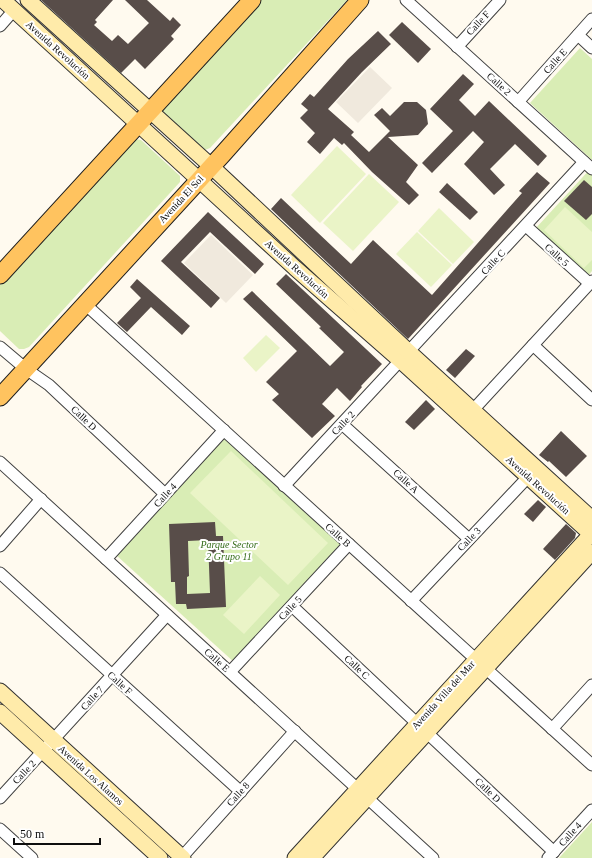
<svg xmlns="http://www.w3.org/2000/svg" width="592" height="858" viewBox="0 0 592 858" font-family="Georgia,serif">
<style>
.green{fill:#d9edb5}
.pitch{fill:#eaf4c7}
.plaza{fill:#f0e9dd}
.building{fill:#584d49;fill-rule:evenodd}
.lines{fill:none;stroke-linecap:round;stroke-linejoin:round}
.street-casing{stroke:#414141;stroke-width:13}
.secondary-casing{stroke:#303030;stroke-width:17}
.primary-casing{stroke:#1f1f1f;stroke-width:19}
.street{stroke:#fff;stroke-width:11}
.secondary{stroke:#ffebaa;stroke-width:15}
.primary{stroke:#ffc35f;stroke-width:17}
.labels{text-anchor:middle;dominant-baseline:central;stroke-width:4;stroke-linejoin:round;paint-order:stroke}
.street-label{font-size:10px;fill:#0e0e0e;stroke:#fff}
.park-label{font-size:10px;font-style:italic;fill:#346c18;stroke:#fff}
</style>
<rect width="100%" height="100%" fill="#fffaef"/>
<g class="green">
<polygon points="260,0 347,0 210,148 205,150 161,111"/>
<polygon points="580,48 592,59 592,160 530,103"/>
<polygon points="135,139 141,140 180,176 180,182 29,347 24,349 19,349 0,331 0,285 129,143"/>
<polygon points="592,167 592,271 588,276 536,228"/>
<polygon points="224,437 342,544 235,663 116,555"/>
<polygon points="592,822 592,858 559,858"/>
</g>
<g class="pitch">
<polygon points="337,146 366,174 320,223 291,195"/>
<polygon points="369,174 399,202 353,251 323,223"/>
<polygon points="565,207 592,232 592,260 584,268 544,230"/>
<polygon points="439,208 474,242 453,264 418,231"/>
<polygon points="417,232 452,265 431,287 396,254"/>
<polygon points="266,335 280,348 256,372 243,358"/>
<polygon points="231,451 328,543 288,585 190,493"/>
<polygon points="260,576 280,595 244,634 223,615"/>
</g>
<g class="plaza">
<polygon points="370,67 392,88 358,123 336,102"/>
<polygon points="211,235 253,275 226,303 184,263"/>
</g>
<g class="building">
<polygon points="41,0 113,0 95,20 97,22 94,25 112,41 118,35 128,44 149,23 125,0 147,0 170,21 173,17 181,25 171,36 174,39 145,69 135,59 121,73"/>
<polygon points="402,22 431,49 418,63 389,35"/>
<polygon points="378,31 391,44 362,72 328,109 354,132 351,135 369,152 390,131 374,115 382,108 390,116 404,102 417,102 426,110 428,124 418,135 388,137 418,165 406,182 419,195 409,205 372,172 344,143 342,145 334,138 320,154 307,142 315,133 300,118 308,110 301,104 310,94 314,97 348,59"/>
<polygon points="463,74 474,84 459,100 475,116 489,101 547,156 538,166 515,144 490,169 505,185 494,195 464,164 484,142 473,131 432,173 422,163 453,131 430,109"/>
<polygon points="537,172 550,183 408,339 271,209 281,198 351,264 373,240 432,295 522,193 519,191"/>
<polygon points="584,180 592,187 592,214 586,220 564,201"/>
<polygon points="447,183 478,212 470,220 439,192"/>
<polygon points="208,212 264,264 255,274 210,232 181,262 220,298 211,308 161,261"/>
<polygon points="286,274 382,364 361,386 362,387 350,401 337,388 322,404 335,416 312,438 272,400 279,394 266,382 297,351 243,299 252,291 330,366 344,352 319,328 321,327 276,284"/>
<polygon points="137,279 190,326 182,335 151,307 127,332 117,323 141,298 130,287"/>
<polygon points="466,349 475,356 455,378 446,370"/>
<polygon points="426,400 435,409 414,430 405,422"/>
<polygon points="561,431 587,456 566,477 549,461 548,462 539,455"/>
<polygon points="538,500 546,507 533,522 524,514"/>
<path d="M215,522l1,14h7l3,71 -39,2 -1,-5h-10l-1,-22h-4l-2,-58zM208,540l2,53 -23,1v-17l2,-1 -1,-35z"/>
<polygon points="566,524 576,533 575,538 555,560 543,549"/>
</g>
<g class="lines">
<g class="street-casing">
<g id="street">
<polyline points="406,0 592,169"/>
<polyline points="0,26 14,10"/>
<polyline points="578,35 592,48"/>
<polyline points="457,47 500,0"/>
<polyline points="518,102 592,19"/>
<polyline points="526,226 589,283"/>
<polyline points="85,304 592,765"/>
<polyline points="533,345 592,400"/>
<polyline points="0,347 26,369 49,385 165,494"/>
<polyline points="473,410 592,281"/>
<polyline points="342,424 469,539"/>
<polyline points="0,462 433,858"/>
<polyline points="284,486 584,162"/>
<polyline points="0,546 41,499"/>
<polyline points="106,559 224,430"/>
<polyline points="0,573 241,792"/>
<polyline points="411,601 528,477"/>
<polyline points="292,606 554,852"/>
<polyline points="230,672 349,544"/>
<polyline points="552,729 592,685"/>
<polyline points="0,798 167,615"/>
<polyline points="0,829 32,858"/>
<polyline points="182,857 295,731"/>
<polyline points="548,858 592,810"/>
</g>
</g>
<g class="secondary-casing">
<g id="secondary">
<polyline points="3,0 295,268 401,361 592,535"/>
<polyline points="28,0 211,166 409,352 592,519"/>
<polyline points="0,691 183,858"/>
<polyline points="0,712 160,858"/>
<polyline points="295,858 592,533"/>
<polyline points="312,858 592,552"/>
</g>
</g>
<g class="primary-casing">
<g id="primary">
<polyline points="0,275 252,0"/>
<polyline points="0,397 222,155 360,0"/>
</g>
</g>
<use href="#street" class="street"/>
<use href="#secondary" class="secondary"/>
<use href="#primary" class="primary"/>
</g>
<g class="labels">
<g class="street-label">
<text transform="translate(478 23) rotate(-47)">Calle F</text>
<text transform="translate(58 50) rotate(42)">Avenida Revolución</text>
<text transform="translate(555 61) rotate(-48)">Calle E</text>
<text transform="translate(499 84) rotate(42)">Calle 2</text>
<text transform="translate(181 199) rotate(-47)">Avenida El Sol</text>
<text transform="translate(557 255) rotate(42)">Calle 5</text>
<text transform="translate(493 262) rotate(-47)">Calle C</text>
<text transform="translate(297 269) rotate(42)">Avenida Revolución</text>
<text transform="translate(84 418) rotate(43)">Calle D</text>
<text transform="translate(343 423) rotate(-47)">Calle 2</text>
<text transform="translate(406 481) rotate(42)">Calle A</text>
<text transform="translate(538 485) rotate(42)">Avenida Revolución</text>
<text transform="translate(165 495) rotate(-48)">Calle 4</text>
<text transform="translate(338 535) rotate(42)">Calle B</text>
<text transform="translate(469 539) rotate(-46)">Calle 3</text>
<text transform="translate(290 608) rotate(-47)">Calle 5</text>
<text transform="translate(217 660) rotate(42)">Calle E</text>
<text transform="translate(357 667) rotate(43)">Calle C</text>
<text transform="translate(120 683) rotate(42)">Calle F</text>
<text transform="translate(443 695) rotate(-48)">Avenida Villa del Mar</text>
<text transform="translate(92 698) rotate(-48)">Calle 7</text>
<text transform="translate(24 772) rotate(-47)">Calle 2</text>
<text transform="translate(91 775) rotate(42)">Avenida Los Alamos</text>
<text transform="translate(488 790) rotate(43)">Calle D</text>
<text transform="translate(238 794) rotate(-48)">Calle 8</text>
<text transform="translate(570 834) rotate(-48)">Calle 4</text>
</g>
<g class="park-label">
<text x="229" y="544">Parque Sector<tspan x="229" dy="12">2 Grupo 11</tspan></text>
</g>
</g>
<path d="M14 838v6h86v-6" fill="none" stroke="#0e0e0e" stroke-width="2"/>
<text x="20" y="838" font-size="12" fill="#0e0e0e" stroke="#ffffff" stroke-width="3" paint-order="stroke">50 m</text>
</svg>
